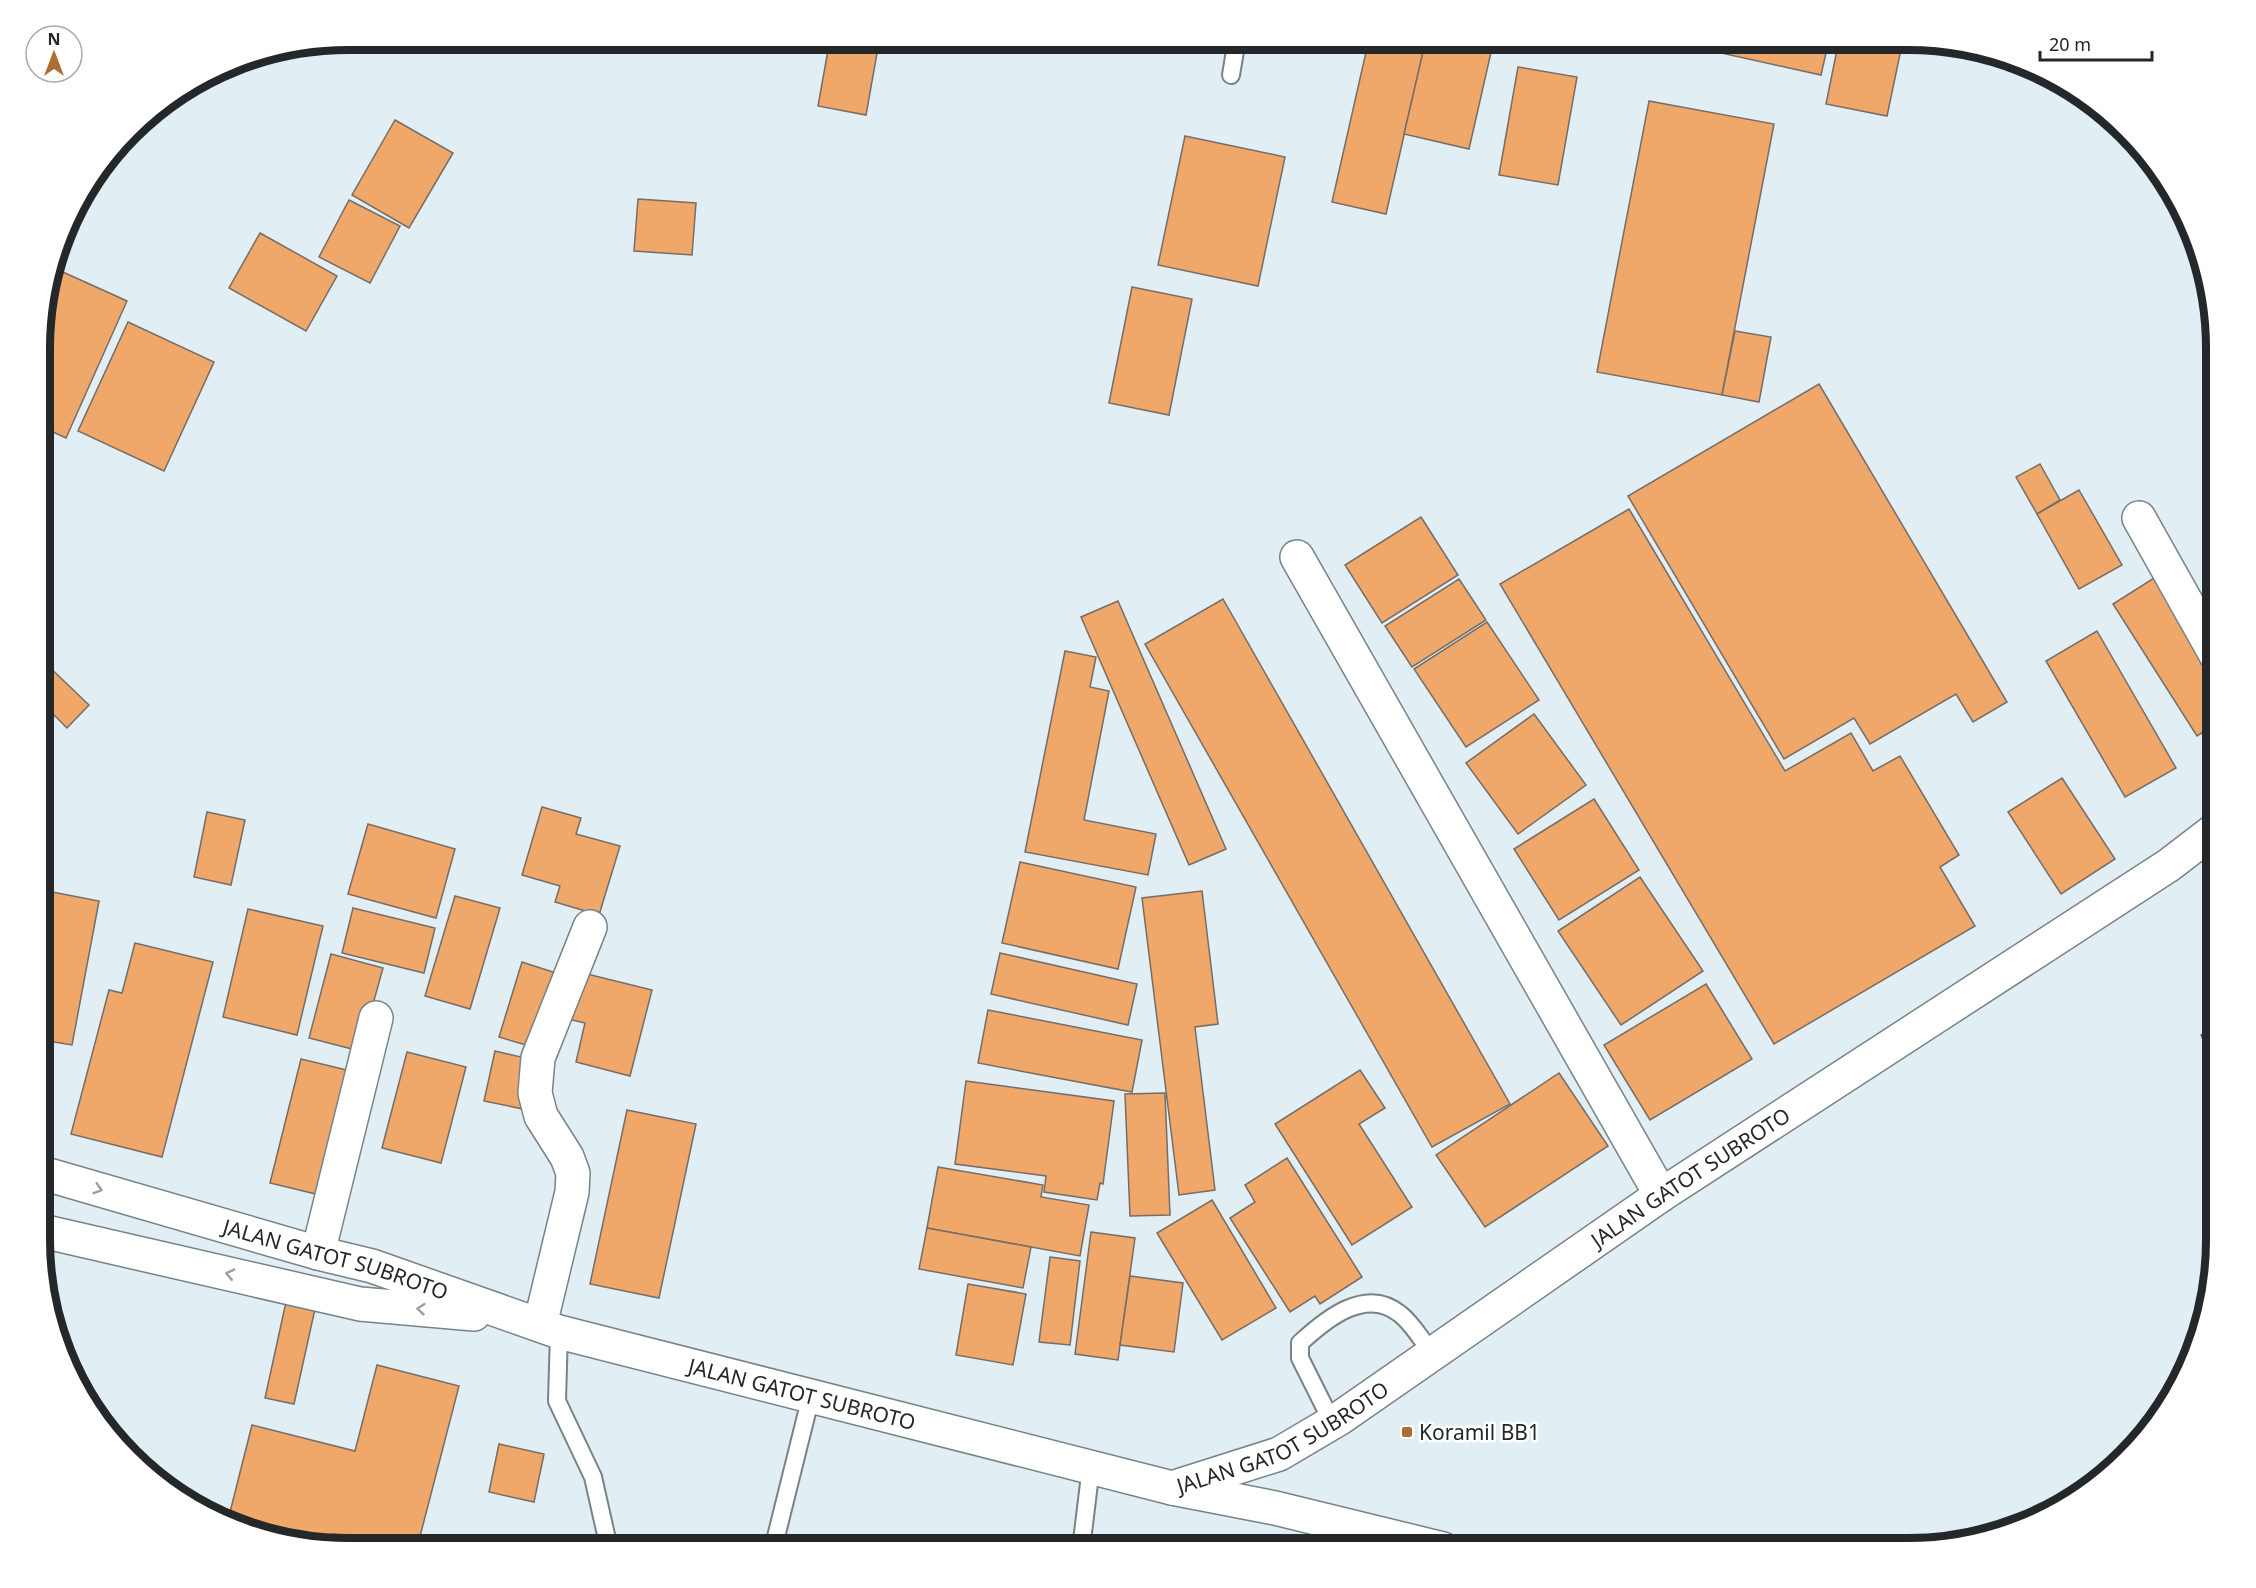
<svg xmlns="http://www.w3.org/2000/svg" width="2256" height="1588" viewBox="0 0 2256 1588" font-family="'Noto Sans',sans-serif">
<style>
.building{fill:#efa76a;stroke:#766d66;stroke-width:1.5}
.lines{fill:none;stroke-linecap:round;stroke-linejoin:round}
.service-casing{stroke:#788388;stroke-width:20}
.minor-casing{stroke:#788388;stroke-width:36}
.secondary-casing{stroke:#788388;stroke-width:36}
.service{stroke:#fff;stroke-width:16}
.minor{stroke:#fff;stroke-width:33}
.secondary{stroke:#fff;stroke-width:33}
.oneway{stroke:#9c9e9f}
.poi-dot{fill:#ad6d35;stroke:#fff;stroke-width:2}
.labels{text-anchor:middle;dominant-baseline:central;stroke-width:5;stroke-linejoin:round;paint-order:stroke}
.street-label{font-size:21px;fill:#24282a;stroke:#fff}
.poi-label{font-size:21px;fill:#24282a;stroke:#fff;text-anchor:start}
.rim{fill:none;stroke:#24282a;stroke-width:8}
</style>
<rect width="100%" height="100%" fill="#e1eef3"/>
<g class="building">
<polygon points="830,39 863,39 879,42 866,115 818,106"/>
<polygon points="1369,39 1426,39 1386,214 1332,202"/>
<polygon points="1426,39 1456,39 1492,48 1469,149 1404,134"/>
<polygon points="1724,40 1829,40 1821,75 1721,53"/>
<polygon points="1839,40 1903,40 1887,116 1826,104"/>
<polygon points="1518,67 1577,77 1558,185 1499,175"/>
<polygon points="1649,101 1774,124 1722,395 1597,372"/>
<polygon points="395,120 453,153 409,228 352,195"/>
<polygon points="1185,136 1285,157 1258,286 1158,265"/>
<polygon points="638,199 696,203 692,255 634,251"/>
<polygon points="349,200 400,226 370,283 319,257"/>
<polygon points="260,233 337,276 306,331 229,288"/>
<polygon points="54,268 127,301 66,438 42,427 42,307"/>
<polygon points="1132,287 1192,299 1169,415 1109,403"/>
<polygon points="128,322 214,362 164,471 78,431"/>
<polygon points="1735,331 1771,337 1759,402 1722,395"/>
<polygon points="1819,384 2007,702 1973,722 1956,694 1870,744 1854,718 1784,759 1628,496"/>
<polygon points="2040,464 2060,500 2037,514 2016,477"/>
<polygon points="2079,490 2122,565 2079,589 2037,514"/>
<polygon points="1629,509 1785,771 1851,733 1873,771 1900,756 1959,855 1940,867 1975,926 1774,1044 1500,584"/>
<polygon points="1421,517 1458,575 1382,623 1345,565"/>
<polygon points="2154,578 2216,676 2216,724 2197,736 2113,604"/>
<polygon points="1459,579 1486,620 1412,667 1385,626"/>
<polygon points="1223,599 1510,1104 1432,1147 1145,644"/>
<polygon points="1118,601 1226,849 1189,865 1081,617"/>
<polygon points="1487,622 1539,700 1466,747 1414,669"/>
<polygon points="2097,631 2176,768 2125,797 2046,661"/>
<polygon points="1065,651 1096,657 1090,687 1109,691 1084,820 1156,834 1148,875 1025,852"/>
<polygon points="42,660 89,705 67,728 42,703"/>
<polygon points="1534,714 1586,785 1518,834 1466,763"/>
<polygon points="2062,778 2115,859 2061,894 2008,812"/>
<polygon points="1594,799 1639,870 1559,920 1514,849"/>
<polygon points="542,807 581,818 576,834 620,846 599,915 555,902 560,886 522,875"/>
<polygon points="207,812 245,820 231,885 194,877"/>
<polygon points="368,824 455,849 436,918 348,894"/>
<polygon points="1020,862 1136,887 1118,969 1002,943"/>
<polygon points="1640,877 1703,971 1621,1025 1558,931"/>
<polygon points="42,890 99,901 72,1045 42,1040"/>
<polygon points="1202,891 1218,1024 1195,1027 1215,1190 1179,1195 1142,898"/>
<polygon points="455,896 500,908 470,1009 425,996"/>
<polygon points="353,908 435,928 424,973 342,953"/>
<polygon points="248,909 323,926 297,1035 223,1017"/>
<polygon points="135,943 213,962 162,1157 71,1134 109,990 122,993"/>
<polygon points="1000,953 1137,984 1128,1025 991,994"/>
<polygon points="331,954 383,968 360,1051 309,1038"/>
<polygon points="522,962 559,974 536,1048 499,1037"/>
<polygon points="583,973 652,990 630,1076 576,1062 585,1023 572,1020"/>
<polygon points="1706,984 1752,1059 1650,1120 1604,1045"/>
<polygon points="988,1010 1142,1040 1132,1092 978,1063"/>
<polygon points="2216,1027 2216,1068 2201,1035"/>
<polygon points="495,1051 534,1060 523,1109 484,1101"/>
<polygon points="407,1052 466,1067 441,1163 382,1148"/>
<polygon points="301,1059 351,1071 320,1195 270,1183"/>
<polygon points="1360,1070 1385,1108 1359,1124 1412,1207 1352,1245 1275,1124"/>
<polygon points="1559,1073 1608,1146 1485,1227 1436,1155"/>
<polygon points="966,1081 1114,1101 1103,1184 1100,1183 1097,1200 1044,1192 1046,1176 955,1164"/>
<polygon points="1165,1093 1170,1215 1130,1216 1125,1094"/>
<polygon points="627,1110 696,1124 659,1298 590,1284"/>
<polygon points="1287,1158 1362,1277 1320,1304 1315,1296 1290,1312 1230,1218 1255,1202 1245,1185"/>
<polygon points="938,1167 1043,1185 1041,1197 1089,1205 1080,1256 927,1228"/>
<polygon points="1212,1200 1276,1308 1222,1340 1157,1233"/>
<polygon points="927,1228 1031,1247 1023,1288 919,1269"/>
<polygon points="1091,1232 1135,1238 1118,1360 1075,1354"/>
<polygon points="1050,1257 1080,1261 1070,1345 1039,1342"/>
<polygon points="1130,1276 1183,1283 1174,1352 1120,1345"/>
<polygon points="968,1284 1026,1294 1013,1365 956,1355"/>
<polygon points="286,1302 315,1309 294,1404 265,1398"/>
<polygon points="377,1365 459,1386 417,1548 391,1548 333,1534 330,1548 327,1548 227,1524 252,1425 355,1451"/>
<polygon points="499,1444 544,1454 534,1502 489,1492"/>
<polygon points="335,1541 361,1548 333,1548"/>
</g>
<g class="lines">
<g class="service-casing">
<g id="service">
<polyline points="656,42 657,39"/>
<polyline points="1231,75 1237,39"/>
<polyline points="559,1332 557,1401 593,1477 609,1548"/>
<path d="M1332,1422l-32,-64v-15c26,-24 66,-57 100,-29 13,10 22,27 32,39"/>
<polyline points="773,1549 811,1396"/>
<polyline points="1081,1549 1091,1467"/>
</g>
</g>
<g class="minor-casing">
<g id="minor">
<polyline points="2139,518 2216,655"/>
<polyline points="1297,557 1661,1195"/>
<polyline points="318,1253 376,1018"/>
<polyline points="540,1325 572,1192 573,1173 567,1157 541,1116 535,1093 538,1058 590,927"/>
<polyline points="1172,1488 1275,1508 1443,1549"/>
</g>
</g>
<g class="secondary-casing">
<g id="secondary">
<path id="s1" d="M42,1173l276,80 54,13 187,66 613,156 107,-34 61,-36 321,-223 508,-330 47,-36"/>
<polyline points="42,1231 360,1304 474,1314"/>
</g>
</g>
<use href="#service" class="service"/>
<use href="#minor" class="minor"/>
<use href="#secondary" class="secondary"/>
</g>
<defs><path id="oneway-chevron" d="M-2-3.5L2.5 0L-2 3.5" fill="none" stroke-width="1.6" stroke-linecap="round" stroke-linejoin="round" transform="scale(1.5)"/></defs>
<g class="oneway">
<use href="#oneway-chevron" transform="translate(98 1189) rotate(16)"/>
<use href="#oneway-chevron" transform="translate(230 1274) rotate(-167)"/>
<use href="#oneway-chevron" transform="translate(421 1309) rotate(-175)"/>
</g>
<rect class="poi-dot" x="1401" y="1426" width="12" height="12" rx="3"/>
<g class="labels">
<g class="street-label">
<text stroke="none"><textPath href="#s1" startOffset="1782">JALAN GATOT SUBROTO</textPath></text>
<text stroke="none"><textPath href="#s1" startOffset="306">JALAN GATOT SUBROTO</textPath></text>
<text stroke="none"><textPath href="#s1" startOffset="792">JALAN GATOT SUBROTO</textPath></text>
<text stroke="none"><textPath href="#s1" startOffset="1296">JALAN GATOT SUBROTO</textPath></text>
</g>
<g class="poi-label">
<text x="1419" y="1432">Koramil BB1</text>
</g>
</g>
<path d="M0 0H2256V1588H0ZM348 50H1908A298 298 0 0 1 2206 348V1240A298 298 0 0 1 1908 1538H348A298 298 0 0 1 50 1240V348A298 298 0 0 1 348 50Z" fill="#fff" fill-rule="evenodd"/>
<path class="rim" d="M348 50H1908A298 298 0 0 1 2206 348V1240A298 298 0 0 1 1908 1538H348A298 298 0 0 1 50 1240V348A298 298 0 0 1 348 50Z"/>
<g transform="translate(54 54)"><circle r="28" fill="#ffffff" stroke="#a7a9aa" stroke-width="1.5"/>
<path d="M0-4.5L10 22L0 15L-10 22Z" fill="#ad6d35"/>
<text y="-9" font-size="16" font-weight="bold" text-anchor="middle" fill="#24282a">N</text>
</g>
<path d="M2040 51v9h112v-9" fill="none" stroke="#24282a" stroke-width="3"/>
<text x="2049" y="51" font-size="18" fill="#24282a" stroke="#ffffff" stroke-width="4.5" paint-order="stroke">20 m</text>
</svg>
